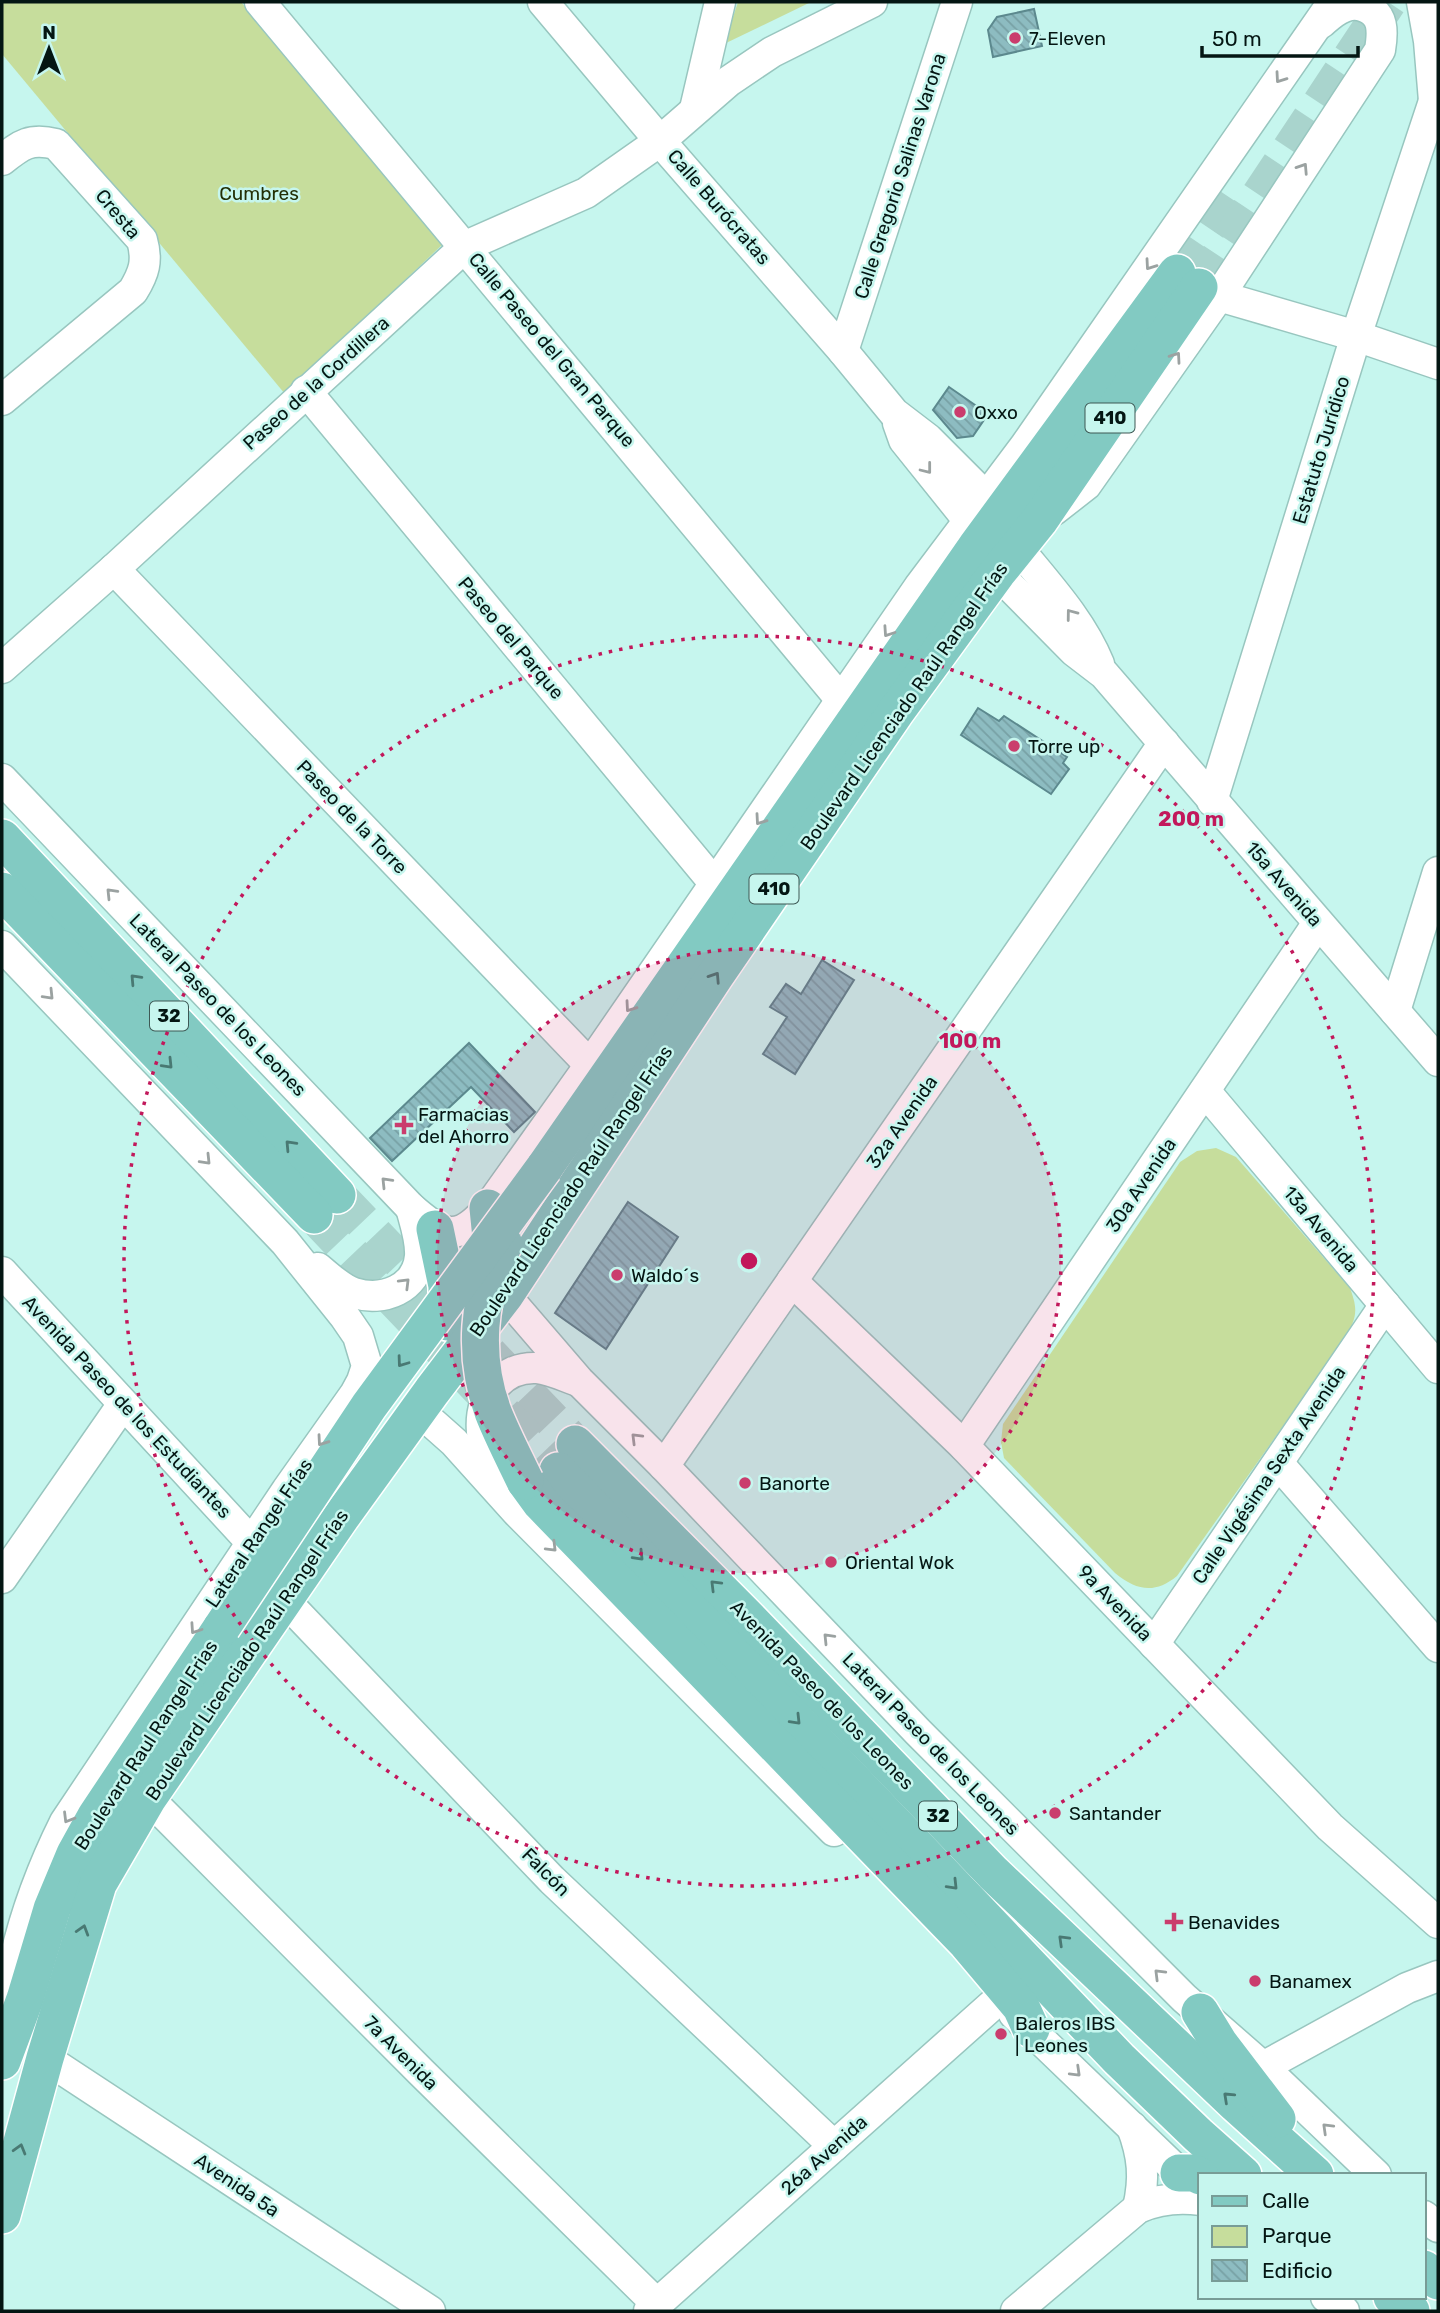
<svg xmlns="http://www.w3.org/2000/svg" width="1440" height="2313" viewBox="0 0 1440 2313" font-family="Rubik,sans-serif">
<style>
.park{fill:#c6dd9c}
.building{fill:url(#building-back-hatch);stroke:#5c898e;stroke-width:2}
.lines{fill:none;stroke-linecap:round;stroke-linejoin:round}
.major-tunnel{stroke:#a9d4cd;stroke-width:37;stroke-dasharray:37 18;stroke-linecap:butt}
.minor-casing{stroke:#98c6bf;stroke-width:33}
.major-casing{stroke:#fff;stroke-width:40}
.minor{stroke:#fff;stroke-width:30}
.major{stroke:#82cac2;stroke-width:37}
.major-bridge-casing{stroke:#fff;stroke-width:40;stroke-linecap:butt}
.major-bridge{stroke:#82cac2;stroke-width:37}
.oneway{stroke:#9ba2a1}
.oneway2{stroke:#497973}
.ring{fill:none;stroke:#c2185b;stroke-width:3.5;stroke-dasharray:3.5 7}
.poi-dot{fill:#ca3d6d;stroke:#c6f6ee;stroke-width:2.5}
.labels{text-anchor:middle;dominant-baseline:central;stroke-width:5;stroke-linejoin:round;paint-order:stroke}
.shield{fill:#c6f6ee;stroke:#3e5955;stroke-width:2}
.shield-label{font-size:18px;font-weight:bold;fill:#041613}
.poi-label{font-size:19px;fill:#041613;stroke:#c6f6ee;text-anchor:start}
.street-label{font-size:19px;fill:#041613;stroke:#c6f6ee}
.park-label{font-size:19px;fill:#232f05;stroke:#c6f6ee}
.centre{fill:#c2185b;stroke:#c6f6ee;stroke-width:3.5}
.ring-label{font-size:21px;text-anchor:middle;font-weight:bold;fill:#c2185b;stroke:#c6f6ee;stroke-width:5;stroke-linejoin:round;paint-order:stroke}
</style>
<defs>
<pattern id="building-back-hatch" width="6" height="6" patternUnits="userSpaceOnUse" patternTransform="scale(1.75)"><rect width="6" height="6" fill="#8dbcc1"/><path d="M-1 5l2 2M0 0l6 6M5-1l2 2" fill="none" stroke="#78a1a5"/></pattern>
</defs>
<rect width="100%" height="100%" fill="#c6f6ee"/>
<g class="park">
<polygon points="2,2 241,2 444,243 285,394 2,54"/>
<polygon points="738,2 811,2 724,44"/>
<path d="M1216,1148l20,9 114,131c9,24 6,31 -6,52l-167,236c-22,18 -40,15 -62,-3l-111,-115 -3,-16 2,-18 177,-262 17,-11z"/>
</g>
<g class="building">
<polygon points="1034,9 1042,46 993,57 988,30 997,17"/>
<polygon points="949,387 988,414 973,436 957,438 933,410"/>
<polygon points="978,708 999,721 1004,716 1067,757 1063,763 1069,769 1051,794 961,735"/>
<polygon points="822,960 854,980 795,1074 763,1054 787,1017 770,1007 786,984 801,994"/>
<polygon points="469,1043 535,1112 514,1132 471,1087 392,1161 370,1138"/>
<polygon points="628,1202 678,1237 606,1349 555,1313"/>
</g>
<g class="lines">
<g class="major-tunnel">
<polyline points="1177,273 1229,196"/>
<polyline points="1199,287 1388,2"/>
<polyline points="337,1195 575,1444"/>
<polyline points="314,1215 558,1471"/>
</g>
<g class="minor-casing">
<g id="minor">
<polyline points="260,2 842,701"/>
<polyline points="543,2 660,141 843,351 894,413 928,439 987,498"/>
<polyline points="1422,2 1429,41 1434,101"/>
<polyline points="695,109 720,2"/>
<path d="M2,160c20,-16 28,-22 54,-16l86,96c6,21 2,33 -9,51l-131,109"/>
<polyline points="1219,296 1356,336 1438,364"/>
<polyline points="843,351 957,2"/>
<polyline points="306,391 715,884"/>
<polyline points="898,423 904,440 969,521"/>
<path d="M1054,510l32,-25 133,-189 161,-246c3,-18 4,-36 -15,-43 -7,-3 -14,-3 -21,0 -9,3 -16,10 -23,16"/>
<path d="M1017,547c30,37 64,73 82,117"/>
<polyline points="114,569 590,1065"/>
<polyline points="997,573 1074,651 1104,674 1438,1061"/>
<polyline points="2,668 114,569 466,246 586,193 660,141 729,81 772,52 872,2"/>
<path d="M2,779l409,429c32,28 46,36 77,0l102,-143 329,-478 106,-141 308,-444"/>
<polyline points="1212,801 1356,336 1438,89"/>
<path d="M2,946l283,296 60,75 13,19 9,30 -5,15 -7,13 -68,96 -222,332c-34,68 -56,138 -62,213"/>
<polyline points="1395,1011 1438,872"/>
<polyline points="1205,1091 1438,1368"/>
<path d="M318,1268c11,9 23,21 36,25 29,9 63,-4 66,-37 1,-16 -5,-33 -9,-48"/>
<polyline points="2,1272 252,1543"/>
<polyline points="792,1281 964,1446 1330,1827 1438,1923"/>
<polyline points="505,1295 579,1381 664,1466 918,1732 1184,1998 1263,2067 1376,2175"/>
<polyline points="419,1411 454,1442 517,1512 834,1831"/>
<polyline points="964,1446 1318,923"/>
<polyline points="1278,1463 1438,1647"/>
<polyline points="664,1466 1164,743"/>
<path d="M501,1482c-9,-16 -18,-32 -19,-50 -3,-34 18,-66 55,-64 13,1 29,9 41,13"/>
<polyline points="2,1578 123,1404"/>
<polyline points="270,1585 552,1880 834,2146"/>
<polyline points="1154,1644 1385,1305"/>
<polyline points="148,1798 421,2072 657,2304"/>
<polyline points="1014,2014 1195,2188"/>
<polyline points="45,2058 430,2311"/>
<polyline points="1263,2067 1407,1988 1438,1976"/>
<path d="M1132,2127c11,29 13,51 6,81"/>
<polyline points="1424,2216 1438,2227"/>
<polyline points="1326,2297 1344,2311"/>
<polyline points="649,2311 999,1999"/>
<path d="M1016,2311l122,-103c21,-9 40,-11 62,-8"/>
</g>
</g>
<g class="major-casing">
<g id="major">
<polyline points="2,838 337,1195"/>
<polyline points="2,891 314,1215"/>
<polyline points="544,1168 976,547 1177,273"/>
<polyline points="488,1208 491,1238 496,1250 507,1255"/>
<polyline points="435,1229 447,1286 447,1322"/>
<polyline points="575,1444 744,1614 993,1873 1236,2104 1315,2175"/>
<polyline points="558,1471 1119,2059 1198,2135 1243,2175"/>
<polyline points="525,1481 541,1503 967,1943 1021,2007 1031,2029"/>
<polyline points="1200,2012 1219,2043 1277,2119"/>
<polyline points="2,2061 25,1999 52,1909 75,1854 96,1816 222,1627"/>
<polyline points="1179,2173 1195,2173 1200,2176"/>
<polyline points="2,2215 45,2058 98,1884 148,1798 341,1517 432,1391 505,1295 715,976 897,710 997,573 1039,521 1199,287"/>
<polyline points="1424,2269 1438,2281"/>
<polyline points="1392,2297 1411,2311"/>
</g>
</g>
<use href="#minor" class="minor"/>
<use href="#major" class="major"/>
<g class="major-bridge-casing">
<g id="major-bridge">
<path d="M504,1244c-27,51 -31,113 -11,168 9,23 21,46 32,69"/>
<polyline points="222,1627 369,1406 544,1168"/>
</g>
</g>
<use href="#major-bridge" class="major-bridge"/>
</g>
<defs><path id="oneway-chevron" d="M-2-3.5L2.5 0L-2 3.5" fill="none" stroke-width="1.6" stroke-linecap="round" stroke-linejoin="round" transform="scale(1.75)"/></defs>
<g class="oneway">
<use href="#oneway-chevron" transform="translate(1280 78) rotate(125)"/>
<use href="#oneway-chevron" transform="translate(1303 168) rotate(-57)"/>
<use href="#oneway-chevron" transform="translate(1150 265) rotate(125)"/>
<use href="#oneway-chevron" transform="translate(1176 357) rotate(-55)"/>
<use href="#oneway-chevron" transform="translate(927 469) rotate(52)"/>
<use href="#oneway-chevron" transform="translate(1071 614) rotate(-127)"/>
<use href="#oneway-chevron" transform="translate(888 632) rotate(124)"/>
<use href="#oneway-chevron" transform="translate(760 820) rotate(125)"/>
<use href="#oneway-chevron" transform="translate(111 893) rotate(-134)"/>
<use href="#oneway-chevron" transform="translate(49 995) rotate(46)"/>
<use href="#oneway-chevron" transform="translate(630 1007) rotate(125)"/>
<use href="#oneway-chevron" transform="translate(206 1160) rotate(46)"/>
<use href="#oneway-chevron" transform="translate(386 1182) rotate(-134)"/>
<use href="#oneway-chevron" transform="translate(405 1283) rotate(-45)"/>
<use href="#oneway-chevron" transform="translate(636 1438) rotate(-135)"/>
<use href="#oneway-chevron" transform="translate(322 1441) rotate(125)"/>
<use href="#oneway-chevron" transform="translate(552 1547) rotate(45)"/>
<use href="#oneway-chevron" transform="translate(195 1629) rotate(124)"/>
<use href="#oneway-chevron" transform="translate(828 1638) rotate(-134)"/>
<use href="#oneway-chevron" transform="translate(68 1818) rotate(121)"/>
<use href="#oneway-chevron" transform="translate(1159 1974) rotate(-135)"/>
<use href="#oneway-chevron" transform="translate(1076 2072) rotate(44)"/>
<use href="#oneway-chevron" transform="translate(1327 2128) rotate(-136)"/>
</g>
<g class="oneway2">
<use href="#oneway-chevron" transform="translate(715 977) rotate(-57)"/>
<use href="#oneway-chevron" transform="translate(135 979) rotate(-133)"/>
<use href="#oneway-chevron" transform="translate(168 1064) rotate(46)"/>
<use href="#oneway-chevron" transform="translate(290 1145) rotate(-133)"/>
<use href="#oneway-chevron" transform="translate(402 1362) rotate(126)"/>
<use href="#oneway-chevron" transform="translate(639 1556) rotate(46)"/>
<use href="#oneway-chevron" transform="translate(715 1585) rotate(-135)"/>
<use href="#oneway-chevron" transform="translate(796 1720) rotate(46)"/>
<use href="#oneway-chevron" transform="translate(953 1885) rotate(46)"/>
<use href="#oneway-chevron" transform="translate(83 1930) rotate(-73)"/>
<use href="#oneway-chevron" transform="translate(1063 1940) rotate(-136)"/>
<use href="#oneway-chevron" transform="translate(1228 2097) rotate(-137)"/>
<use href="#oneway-chevron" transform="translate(20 2149) rotate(-74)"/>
</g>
<circle cx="749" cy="1261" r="312" fill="#c2185b" fill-opacity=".12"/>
<g class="ring">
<circle cx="749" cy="1261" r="312"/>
<circle cx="749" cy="1261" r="625"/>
</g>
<g class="poi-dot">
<circle cx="1015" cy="38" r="7"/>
<circle cx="960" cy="412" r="7"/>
<circle cx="1014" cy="746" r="7"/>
<path d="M400.5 1114.5h7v7h7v7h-7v7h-7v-7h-7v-7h7z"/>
<circle cx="617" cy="1275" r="7"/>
<circle cx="745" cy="1483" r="7"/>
<circle cx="831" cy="1562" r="7"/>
<circle cx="1055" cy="1813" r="7"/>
<path d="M1170.5 1911.5h7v7h7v7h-7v7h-7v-7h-7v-7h7z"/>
<circle cx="1255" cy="1981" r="7"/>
<circle cx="1001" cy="2034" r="7"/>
</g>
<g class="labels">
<g class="shield">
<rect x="1085.5" y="403.5" width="49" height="29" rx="5"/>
<rect x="749.5" y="874.5" width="49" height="29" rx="5"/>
<rect x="150" y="1001.5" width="38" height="29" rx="5"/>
<rect x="919" y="1801.5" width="38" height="29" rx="5"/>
</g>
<g class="shield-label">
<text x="1110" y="418">410</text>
<text x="774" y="889">410</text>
<text x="169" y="1016">32</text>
<text x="938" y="1816">32</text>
</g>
<g class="poi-label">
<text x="1029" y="38">7-Eleven</text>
<text x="974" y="412">Oxxo</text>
<text x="1028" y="746">Torre up</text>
<text x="418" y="1114">Farmacias<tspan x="418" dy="22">del Ahorro</tspan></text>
<text x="631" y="1275">Waldo´s</text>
<text x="759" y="1483">Banorte</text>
<text x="845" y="1562">Oriental Wok</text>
<text x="1069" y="1813">Santander</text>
<text x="1188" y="1922">Benavides</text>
<text x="1269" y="1981">Banamex</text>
<text x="1015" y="2023">Baleros IBS<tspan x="1015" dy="22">| Leones</tspan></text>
</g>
<g class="street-label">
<text transform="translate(900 176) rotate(-72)">Calle Gregorio Salinas Varona</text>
<text transform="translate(719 207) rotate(49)">Calle Burócratas</text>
<text transform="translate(118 214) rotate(50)">Cresta</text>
<text transform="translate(552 350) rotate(50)">Calle Paseo del Gran Parque</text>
<text transform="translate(316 383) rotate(-42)">Paseo de la Cordillera</text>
<text transform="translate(1321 450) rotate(-73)">Estatuto Jurídico</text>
<text transform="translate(511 638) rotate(50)">Paseo del Parque</text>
<text transform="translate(904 706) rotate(-55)">Boulevard Licenciado Raúl Rangel Frías</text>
<text transform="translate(352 817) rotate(46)">Paseo de la Torre</text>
<text transform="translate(1284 884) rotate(49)">15a Avenida</text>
<text transform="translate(218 1005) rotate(46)">Lateral Paseo de los Leones</text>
<text transform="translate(902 1122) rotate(-55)">32a Avenida</text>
<text transform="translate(1141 1185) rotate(-56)">30a Avenida</text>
<text transform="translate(571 1191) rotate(-56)">Boulevard Licenciado Raúl Rangel Frías</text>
<text transform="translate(1321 1229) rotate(50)">13a Avenida</text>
<text transform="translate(127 1407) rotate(47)">Avenida Paseo de los Estudiantes</text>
<text transform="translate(1269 1475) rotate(-56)">Calle Vigésima Sexta Avenida</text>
<text transform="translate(259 1533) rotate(-56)">Lateral Rangel Frías</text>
<text transform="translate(1115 1603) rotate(46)">9a Avenida</text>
<text transform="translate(247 1655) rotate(-56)">Boulevard Licenciado Raúl Rangel Frías</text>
<text transform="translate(822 1695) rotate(46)">Avenida Paseo de los Leones</text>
<text transform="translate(931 1744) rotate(46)">Lateral Paseo de los Leones</text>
<text transform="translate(146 1745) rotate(-57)">Boulevard Raul Rangel Frias</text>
<text transform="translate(546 1872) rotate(45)">Falcón</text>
<text transform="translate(401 2053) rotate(45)">7a Avenida</text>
<text transform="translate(824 2155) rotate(-42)">26a Avenida</text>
<text transform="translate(237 2185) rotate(34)">Avenida 5a</text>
</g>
<g class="park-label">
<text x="259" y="193">Cumbres</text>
</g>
</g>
<circle cx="749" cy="1261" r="10" class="centre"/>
<g class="ring-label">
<text x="1191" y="826">200 m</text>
<text x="970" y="1048">100 m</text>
</g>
<rect width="1440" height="2313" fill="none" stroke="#041613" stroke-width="7"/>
<rect x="1198" y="2173" width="228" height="126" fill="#c6f6ee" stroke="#789c96" stroke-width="2"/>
<rect x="1212" y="2196" width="35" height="10" fill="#82cac2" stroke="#789c96" stroke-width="2"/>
<text x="1262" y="2208" font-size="21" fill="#041613">Calle</text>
<rect x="1212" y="2226" width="35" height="21" fill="#c6dd9c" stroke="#789c96" stroke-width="2"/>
<text x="1262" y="2243" font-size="21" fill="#041613">Parque</text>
<rect x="1212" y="2260" width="35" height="21" fill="url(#building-back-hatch)" stroke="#789c96" stroke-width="2"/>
<text x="1262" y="2278" font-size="21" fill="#041613">Edificio</text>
<g transform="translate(49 49)" stroke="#c6f6ee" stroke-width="5" paint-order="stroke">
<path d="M0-5L12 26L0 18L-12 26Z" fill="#041613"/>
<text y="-10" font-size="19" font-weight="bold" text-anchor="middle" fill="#041613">N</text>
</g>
<path d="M1202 46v10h156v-10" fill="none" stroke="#041613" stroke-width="3.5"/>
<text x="1212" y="46" font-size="21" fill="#041613" stroke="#c6f6ee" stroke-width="5" paint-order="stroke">50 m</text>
</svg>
